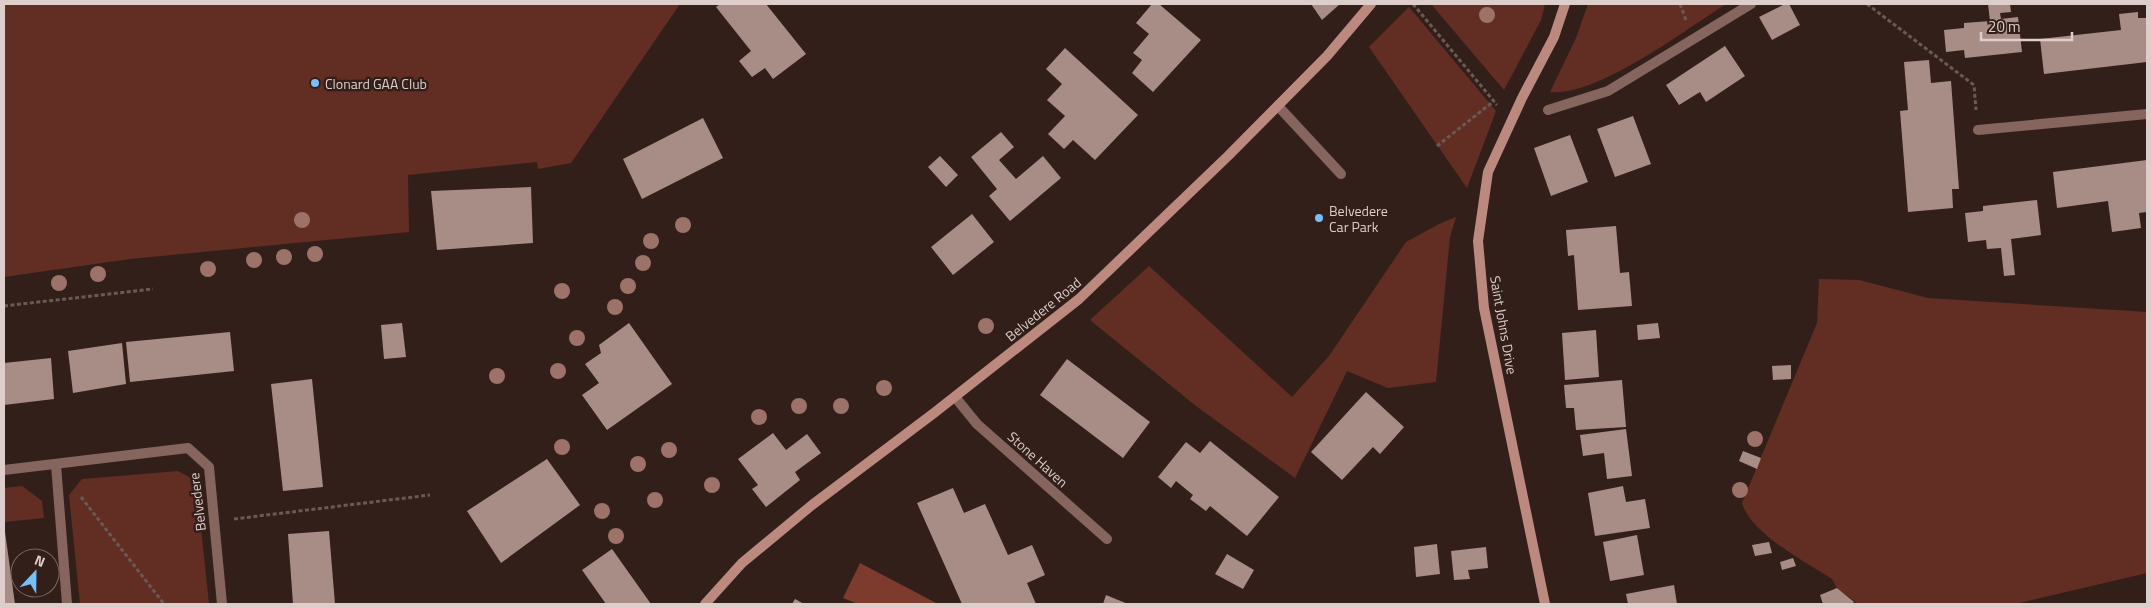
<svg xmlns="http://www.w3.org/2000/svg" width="2151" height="608" viewBox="0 0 2151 608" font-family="'Titillium Web',sans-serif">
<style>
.green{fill:#622e24}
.forest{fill:#7d3b2d}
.building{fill:#a88d87}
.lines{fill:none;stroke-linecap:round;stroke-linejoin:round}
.path{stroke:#6b5955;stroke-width:3;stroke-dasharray:4 2.5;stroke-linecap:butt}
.lane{stroke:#85655e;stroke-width:10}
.street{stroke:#85655e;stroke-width:10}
.secondary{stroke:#bc897e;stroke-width:10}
.tree{fill:#9d7268}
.poi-dot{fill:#77bff7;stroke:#331f1a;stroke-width:2}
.labels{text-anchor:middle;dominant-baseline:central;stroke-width:5;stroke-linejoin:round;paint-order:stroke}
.poi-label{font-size:14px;fill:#ddcecb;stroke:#331f1a;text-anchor:start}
.street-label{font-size:14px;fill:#ddcecb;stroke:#331f1a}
</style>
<rect width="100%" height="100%" fill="#331f1a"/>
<g class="green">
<polygon points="4,4 680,4 571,163 538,169 537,162 408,175 409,232 130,259 4,277"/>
<polygon points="1431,4 1545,4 1541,20 1504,90"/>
<path d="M1588,4h138c-41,26 -129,93 -176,88l26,-54z"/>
<polygon points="1409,7 1496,111 1467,188 1369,47"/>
<polygon points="1456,217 1450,237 1436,382 1388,388 1347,371 1295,478 1196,406 1090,320 1149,266 1292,397 1329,356 1406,242 1439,224"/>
<path d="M1819,279l40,1 69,18 219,14v261l-132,31h-157l-21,-16 -5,-9c-26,-17 -81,-45 -90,-76l75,-180z"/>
<polygon points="178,471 196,481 209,604 80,604 69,495 82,479"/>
<polygon points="22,486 42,501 44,518 4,522 4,488"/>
</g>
<polygon class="forest" points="860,563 938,604 858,604 843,598"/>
<g class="building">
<polygon points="720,4 766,4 806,54 773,79 765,68 752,77 739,61 751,51 716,7"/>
<polygon points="1152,4 1159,4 1201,40 1153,92 1132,73 1142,60 1133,53 1149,34 1136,23"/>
<polygon points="1311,4 1340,4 1322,20"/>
<polygon points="1785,4 1789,4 1800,25 1772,40 1759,17"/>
<polygon points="1988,4 2010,4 2011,12 2000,13 2001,19 2018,17 2022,52 1965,58 1964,50 1946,52 1944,30 1964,28 1964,23 1990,21"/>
<polygon points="2138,12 2138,18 2146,18 2147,62 2044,74 2040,39 2121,30 2119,14"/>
<polygon points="1725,46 1745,76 1706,102 1700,92 1679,105 1666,85"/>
<polygon points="1065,48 1138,115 1095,160 1073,140 1064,149 1048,134 1065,116 1047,100 1062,84 1046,69"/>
<polygon points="1929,60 1931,83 1951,81 1959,189 1952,189 1953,208 1908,212 1900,111 1908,110 1904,62"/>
<polygon points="1633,116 1651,164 1615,177 1597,129"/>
<polygon points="703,118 723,158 642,199 623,159"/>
<polygon points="1001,132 1014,147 999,160 1016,179 1043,156 1061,178 1010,221 989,196 997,189 971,157"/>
<polygon points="1570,135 1588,182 1551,196 1534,148"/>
<polygon points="940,156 958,175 946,187 928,167"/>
<polygon points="2147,160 2147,212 2139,213 2141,228 2112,232 2108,201 2057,208 2053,172"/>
<polygon points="531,187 533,243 437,250 431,191"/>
<polygon points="2037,200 2041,235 2011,239 2015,275 2004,276 2001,248 1987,249 1986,240 1968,242 1965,213 1983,211 1983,206"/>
<polygon points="972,214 994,242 953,275 931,247"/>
<polygon points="1616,226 1620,273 1629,272 1632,306 1578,310 1574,255 1568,256 1566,230"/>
<polygon points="402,323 406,357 384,359 381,325"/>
<polygon points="629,323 672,384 607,430 582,395 599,383 585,364 601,353 599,345"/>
<polygon points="1658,323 1660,338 1638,340 1637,325"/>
<polygon points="1596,330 1599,377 1565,380 1562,333"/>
<polygon points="230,332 234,371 130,382 126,342"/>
<polygon points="122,343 126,384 73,393 68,351"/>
<polygon points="51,358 54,399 4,405 4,363"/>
<polygon points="1067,359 1150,422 1123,458 1040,395"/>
<polygon points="1791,365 1791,379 1773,380 1772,366"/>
<polygon points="312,379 323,487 283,491 271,384"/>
<polygon points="1622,380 1626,427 1576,430 1574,408 1566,408 1564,385"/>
<polygon points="1366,392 1404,427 1380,454 1373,447 1342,480 1311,452"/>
<polygon points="1626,429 1632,476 1607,479 1604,453 1583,456 1580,435"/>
<polygon points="773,433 786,450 807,434 821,453 795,472 800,480 766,507 752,489 758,485 738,459"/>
<polygon points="1210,441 1279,497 1247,536 1210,506 1206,511 1190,499 1193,495 1176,481 1171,488 1158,477 1186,442 1200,453"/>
<polygon points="1743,451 1761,458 1757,469 1739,461"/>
<polygon points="547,459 580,505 501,563 467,511"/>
<polygon points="1623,486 1626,502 1645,499 1650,528 1595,536 1588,493"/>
<polygon points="953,488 964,513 985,504 1008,555 1032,545 1045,575 1027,583 1036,604 962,604 917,503"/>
<polygon points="329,531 335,604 293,604 288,534"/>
<polygon points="4,532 5,532 15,604 4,604"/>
<polygon points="1637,535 1644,575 1610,581 1603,542"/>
<polygon points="1769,542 1772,553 1755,556 1752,545"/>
<polygon points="1437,544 1440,574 1416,577 1414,547"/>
<polygon points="1486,547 1488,568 1468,570 1470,579 1454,580 1451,551"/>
<polygon points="612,549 651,604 606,604 582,570"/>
<polygon points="1227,554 1254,570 1243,589 1215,574"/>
<polygon points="1793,558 1796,566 1782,570 1780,562"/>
<polygon points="1674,585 1677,604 1628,604 1626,594"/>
<polygon points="1837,588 1854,602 1852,604 1823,604 1820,595"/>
<polygon points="1106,595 1128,604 1103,604"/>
<polygon points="795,599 804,604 792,604"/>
</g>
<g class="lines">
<g class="path">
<polyline points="1413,4 1497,105"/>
<polyline points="1680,4 1686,20"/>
<polyline points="1867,4 1974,85 1976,110"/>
<polyline points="1437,146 1494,101"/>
<polyline points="4,306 153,289"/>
<polyline points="81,497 164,604"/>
<polyline points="234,519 430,495"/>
</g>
<g class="lane">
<polyline points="1278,106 1341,174"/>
<polyline points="1548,110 1608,91 1751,4"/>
</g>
<g class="street">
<polyline points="1978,130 2147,114"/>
<polyline points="955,397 977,424 1107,539"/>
<polyline points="56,465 67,604"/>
<polyline points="4,470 188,448 209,467 222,604"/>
</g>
<g class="secondary">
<polyline points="705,604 742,563 812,505 934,413 1079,299 1228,156 1327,56 1371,4"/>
<polyline points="1545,604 1484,308 1478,241 1488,172 1522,98 1554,37 1565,4"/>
</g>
</g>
<g class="tree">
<circle cx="1487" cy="15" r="8"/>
<circle cx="302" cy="220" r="8"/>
<circle cx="683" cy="225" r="8"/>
<circle cx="651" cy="241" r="8"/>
<circle cx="315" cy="254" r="8"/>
<circle cx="284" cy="257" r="8"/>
<circle cx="254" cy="260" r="8"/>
<circle cx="643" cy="263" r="8"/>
<circle cx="208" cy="269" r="8"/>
<circle cx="98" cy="274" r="8"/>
<circle cx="59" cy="283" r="8"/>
<circle cx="628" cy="286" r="8"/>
<circle cx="562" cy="291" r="8"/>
<circle cx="615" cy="307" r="8"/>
<circle cx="986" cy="326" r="8"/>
<circle cx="577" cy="338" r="8"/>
<circle cx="558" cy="371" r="8"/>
<circle cx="497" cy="376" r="8"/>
<circle cx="884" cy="388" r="8"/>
<circle cx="799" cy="406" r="8"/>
<circle cx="841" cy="406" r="8"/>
<circle cx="759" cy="417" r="8"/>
<circle cx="1755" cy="439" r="8"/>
<circle cx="562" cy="447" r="8"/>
<circle cx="669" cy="450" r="8"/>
<circle cx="638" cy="464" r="8"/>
<circle cx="712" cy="485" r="8"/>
<circle cx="1740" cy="490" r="8"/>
<circle cx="655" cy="500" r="8"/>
<circle cx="602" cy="511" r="8"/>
<circle cx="616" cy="536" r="8"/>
</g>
<g class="poi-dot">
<circle cx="315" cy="83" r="5"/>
<circle cx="1319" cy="218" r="5"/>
</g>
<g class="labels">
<g class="poi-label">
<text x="325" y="83">Clonard GAA Club</text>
<text x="1329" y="210">Belvedere<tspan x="1329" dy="16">Car Park</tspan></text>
</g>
<g class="street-label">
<text transform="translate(1043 309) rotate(-39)">Belvedere Road</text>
<text transform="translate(1504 325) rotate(80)">Saint Johns Drive</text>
<text transform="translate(1038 459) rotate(42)">Stone Haven</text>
<text transform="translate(197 502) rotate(-97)">Belvedere</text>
</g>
</g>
<rect width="2151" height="608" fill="none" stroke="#ddcecb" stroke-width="10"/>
<g transform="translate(35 573) rotate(22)"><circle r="24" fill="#331f1a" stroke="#776561"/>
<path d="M0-4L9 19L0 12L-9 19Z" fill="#77bff7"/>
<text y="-8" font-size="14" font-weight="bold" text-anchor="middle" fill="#ddcecb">N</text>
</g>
<path d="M1981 32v8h91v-8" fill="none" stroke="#ddcecb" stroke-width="2.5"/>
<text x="1988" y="32" font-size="15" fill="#ddcecb" stroke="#331f1a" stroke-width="4" paint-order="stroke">20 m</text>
</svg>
